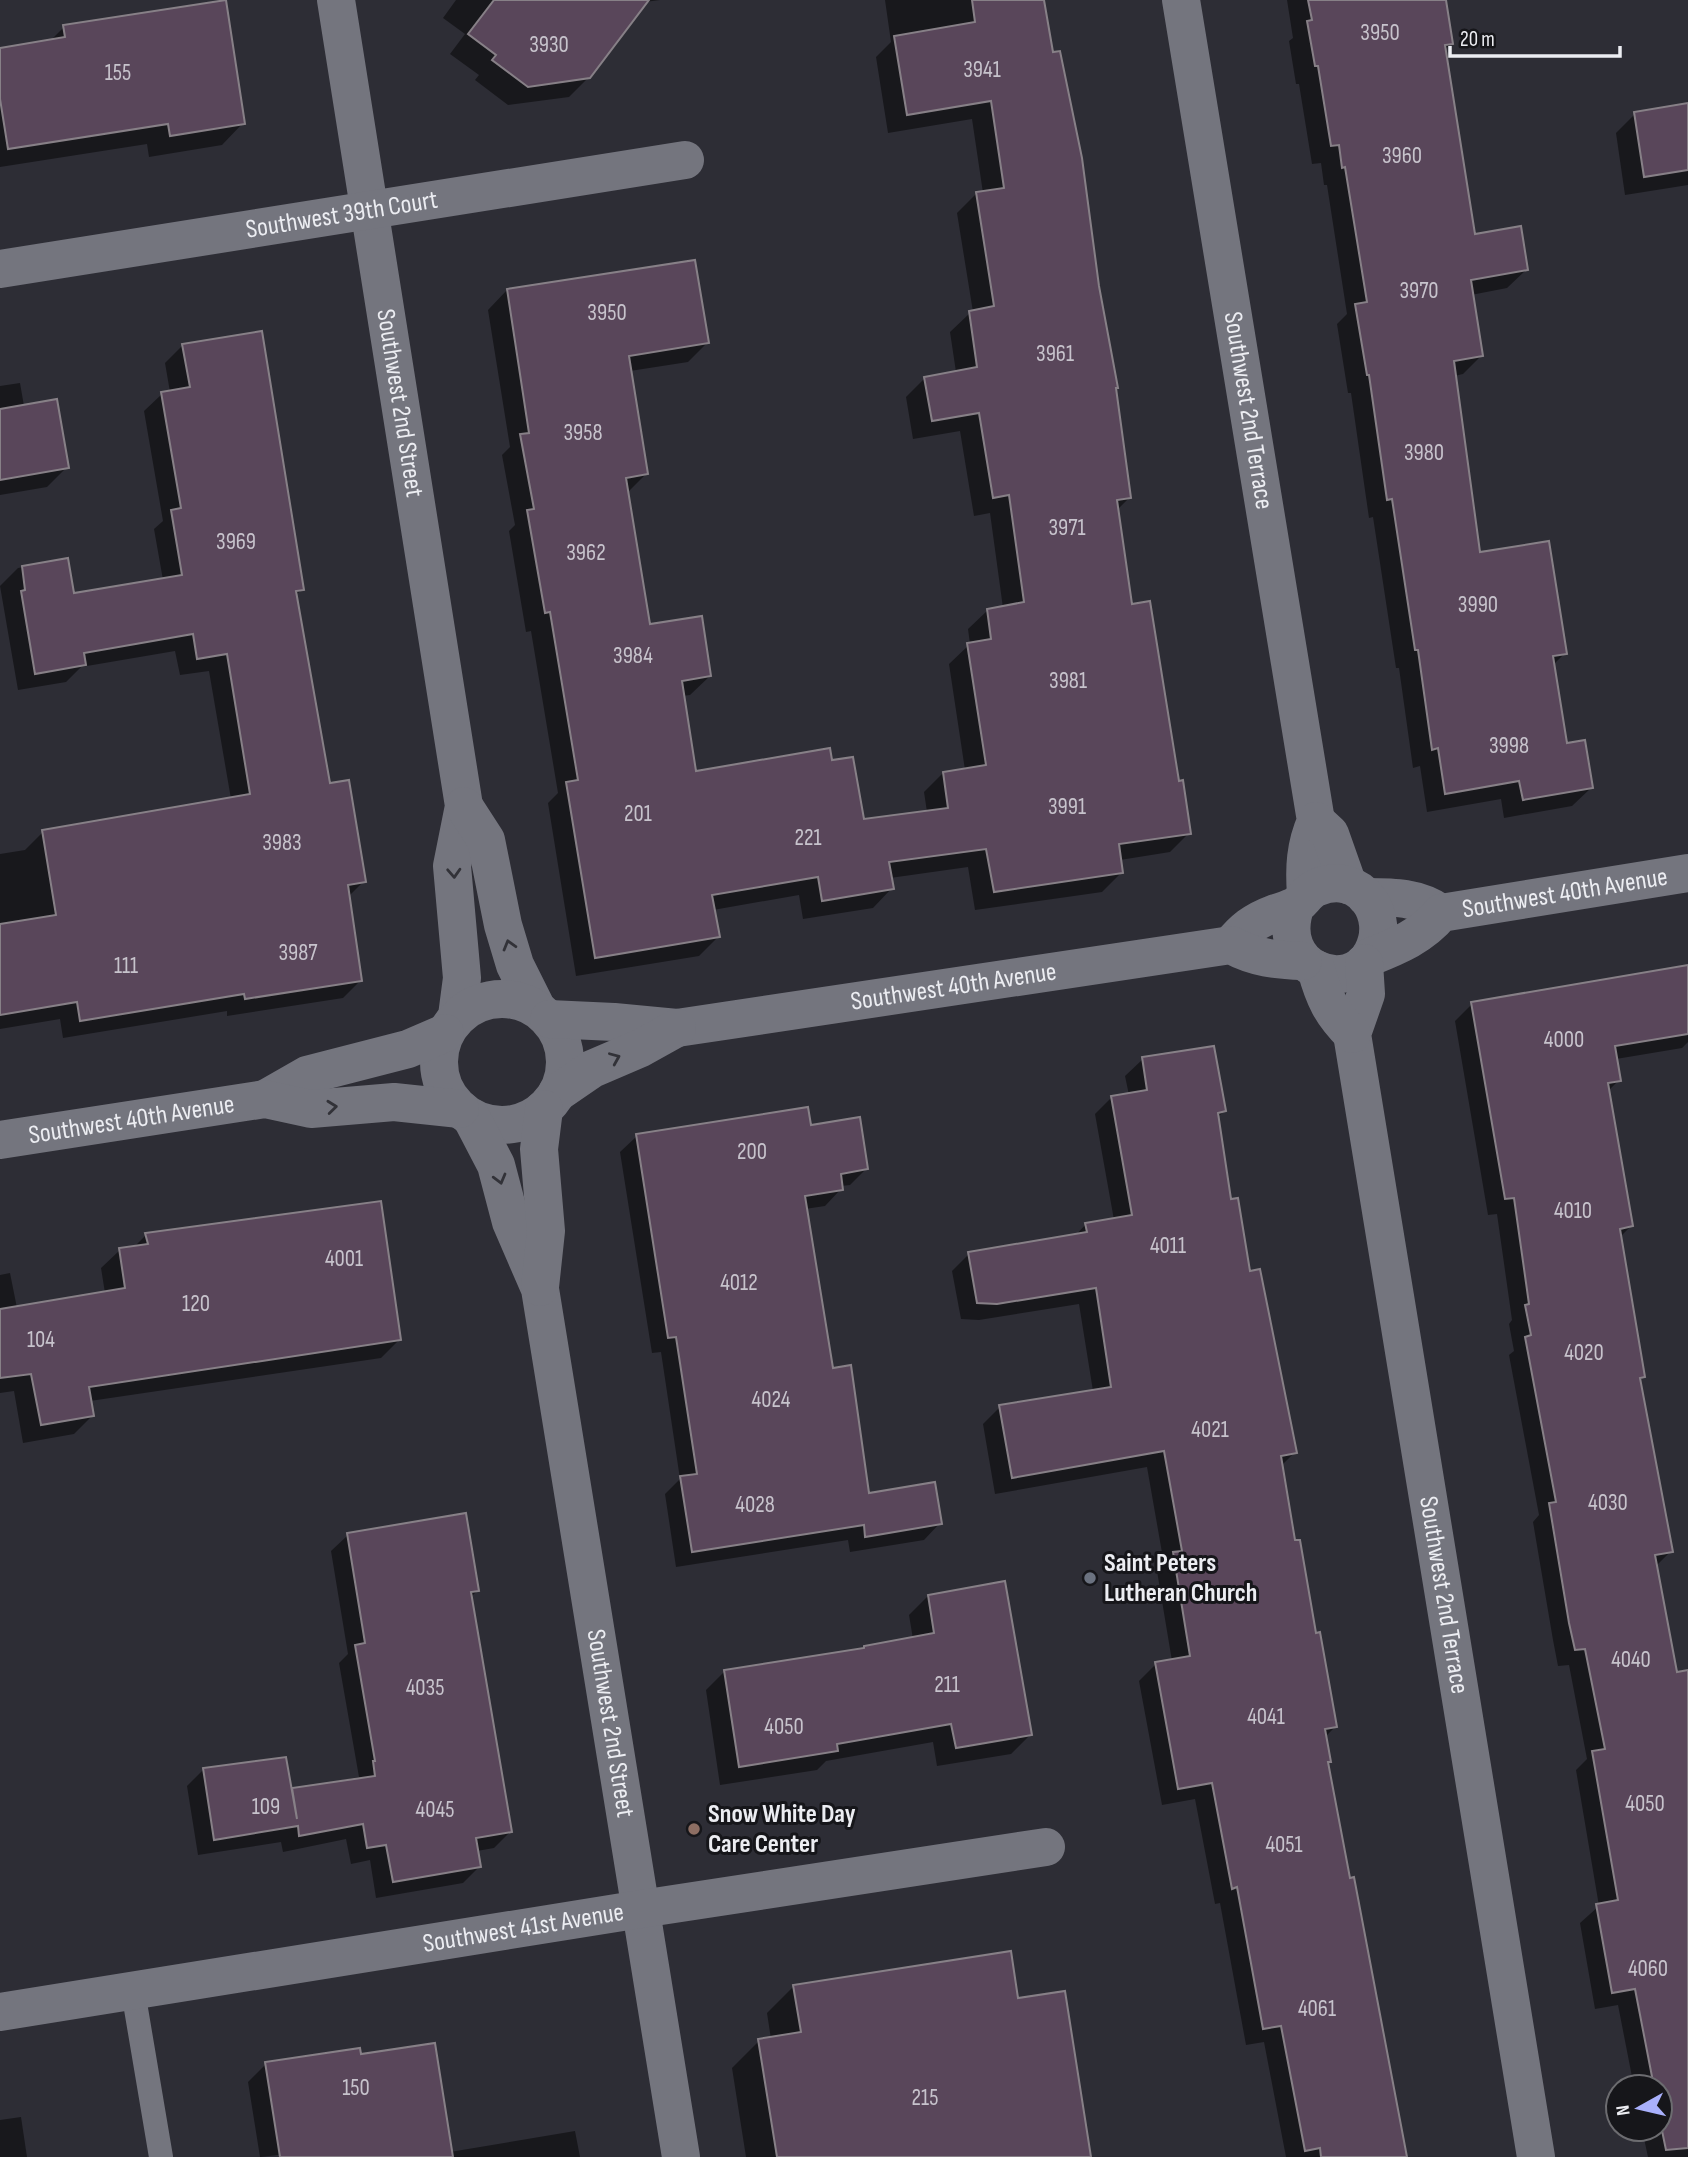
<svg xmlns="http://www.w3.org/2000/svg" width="1688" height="2157" viewBox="0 0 1688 2157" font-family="'Sofia Sans Condensed',sans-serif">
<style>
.shadow{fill:#0007}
.building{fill:#59465a;stroke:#878087;stroke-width:2}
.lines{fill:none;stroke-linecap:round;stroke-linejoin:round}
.service{stroke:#74757e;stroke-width:24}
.minor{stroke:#74757e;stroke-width:38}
.oneway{stroke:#323238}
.worship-dot{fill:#6b7280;stroke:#16161a;stroke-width:2.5}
.education-dot{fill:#8d6e63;stroke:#16161a;stroke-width:2.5}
.labels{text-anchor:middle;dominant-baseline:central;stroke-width:6;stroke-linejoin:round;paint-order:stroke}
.number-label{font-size:23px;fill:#c7c3cc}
.street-label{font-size:26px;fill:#ecedf2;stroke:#16161a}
.poi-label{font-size:26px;font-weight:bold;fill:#ecedf2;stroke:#16161a;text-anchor:start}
</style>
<rect width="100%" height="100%" fill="#2d2d35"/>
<g class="shadow">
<polygon points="456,0 660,0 645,2 589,77 569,97 508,105 475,80 479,75 450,54 465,34 443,18"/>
<polygon points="885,0 1043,0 1129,498 1117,510 1130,606 1189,833 1170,852 1120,860 1122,872 1102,892 975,910 968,867 890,878 892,888 873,908 803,919 799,895 713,910 718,937 699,956 576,976 548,803 558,793 531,631 526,632 509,531 515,525 502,455 510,447 488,310 507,290 707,343 688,362 630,371 646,474 627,493 648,626 710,676 690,695 682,696 695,773 831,763 863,821 927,812 924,792 943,773 965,770 949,664 970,644 968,629 988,610 1003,608 990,513 974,516 960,431 913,439 906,397 925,378 956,372 950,332 970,313 973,312 957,213 976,194 983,193 972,119 888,133 876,57 891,42"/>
<polygon points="1287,0 1436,0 1451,44 1444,50 1473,236 1526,270 1507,288 1471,295 1481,356 1463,374 1454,376 1479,554 1565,653 1552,666 1566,745 1591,788 1572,806 1504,818 1501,799 1427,812 1420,766 1413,768 1399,668 1396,668 1373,517 1369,518 1351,393 1348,393 1337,324 1347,314 1327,185 1324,185 1321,163 1312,164 1299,84 1296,84 1289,41 1293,38"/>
<polygon points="64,27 243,123 222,145 149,157 147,144 0,167 0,49 50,41"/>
<polygon points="1688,105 1688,185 1625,195 1616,133 1635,114"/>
<polygon points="183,345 302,589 295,596 329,785 364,881 348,897 361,980 343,998 227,1016 227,1011 63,1038 60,1019 0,1029 0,854 25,850 43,832 231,799 209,671 180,675 175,651 81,667 66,682 18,690 0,586 18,568 67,560 73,595 163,580 154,529 163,521 144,411 162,394 170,392 165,363"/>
<polygon points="20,383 24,406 67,467 47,487 0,495 0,386"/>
<polygon points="1688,967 1688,1042 1682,1048 1616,1059 1619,1080 1607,1092 1631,1226 1619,1238 1643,1377 1639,1381 1671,1551 1656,1566 1675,1674 1688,1671 1688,2157 1648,2157 1642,2129 1660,2129 1660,2087 1634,2087 1618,2005 1595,2009 1580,1923 1599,1906 1576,1770 1587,1759 1569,1665 1558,1666 1553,1640 1533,1522 1539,1515 1509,1355 1514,1351 1509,1324 1512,1320 1497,1214 1488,1215 1455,1021 1472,1004"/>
<polygon points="1143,1059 1224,1111 1217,1118 1230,1201 1295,1452 1281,1466 1293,1542 1335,1727 1325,1737 1327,1763 1406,2157 1286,2157 1264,2042 1246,2045 1220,1903 1215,1904 1195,1799 1162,1805 1139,1681 1156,1664 1172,1661 1157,1571 1164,1564 1147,1467 995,1494 983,1424 1000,1407 1093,1391 1079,1304 979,1320 961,1319 952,1271 969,1254 1075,1236 1086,1224 1114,1220 1095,1114 1112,1097 1129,1095 1125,1076"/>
<polygon points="809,1127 866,1169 850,1185 841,1186 841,1189 825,1206 805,1209 832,1370 867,1495 940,1523 924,1540 850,1552 848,1540 676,1567 665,1494 680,1479 661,1352 652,1353 620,1152 637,1136"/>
<polygon points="146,1235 399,1340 381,1358 90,1401 92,1416 74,1434 23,1443 14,1391 0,1393 0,1275 10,1273 17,1308 105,1293 101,1268 120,1250 133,1248"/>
<polygon points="348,1535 478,1590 470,1598 510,1832 494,1848 477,1851 479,1867 463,1883 376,1898 370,1860 351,1864 346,1839 283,1852 281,1842 198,1855 187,1786 204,1769 290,1792 293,1789 359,1777 339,1663 348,1654 331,1551"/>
<polygon points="928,1596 1030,1735 1011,1754 937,1766 933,1742 826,1761 817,1770 720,1785 706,1690 725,1671 862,1650 865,1647 913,1639 909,1615"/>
<polygon points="794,1986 1017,2000 1089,2157 746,2157 732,2068 759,2041 771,2039 767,2013"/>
<polygon points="266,2064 450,2152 575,2131 580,2157 315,2157 314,2151 260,2157 248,2082"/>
<polygon points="21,2117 27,2157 0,2157 0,2120"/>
</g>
<g class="building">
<polygon points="226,0 245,124 170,136 168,124 8,149 0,99 0,48 65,37 63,25"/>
<polygon points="494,0 649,0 590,78 528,87 492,60 496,55 468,34"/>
<polygon points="972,0 1044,0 1053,52 1060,51 1082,158 1099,286 1118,388 1116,388 1131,498 1117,500 1132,604 1150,601 1179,781 1183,780 1191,834 1119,844 1123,873 994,892 986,849 889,862 894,889 822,901 818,877 712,895 720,937 595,958 566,782 578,780 550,612 545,613 527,510 534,509 520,434 529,433 507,289 695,260 709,343 629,356 648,474 626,478 650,624 702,616 711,676 682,681 696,771 830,748 832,760 853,757 864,819 948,808 943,772 986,765 967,643 991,639 987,609 1024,602 1009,495 993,498 979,413 932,421 924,377 977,367 969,311 994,306 976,192 1004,188 991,101 907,115 894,36 975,22"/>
<polygon points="1308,0 1446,0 1453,44 1445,45 1475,234 1521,226 1528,270 1471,280 1483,356 1454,361 1480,552 1549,541 1567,654 1553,656 1567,743 1585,740 1593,788 1523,800 1519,781 1445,794 1438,748 1432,750 1418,650 1415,650 1392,499 1387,500 1369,375 1367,375 1355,304 1367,302 1345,167 1342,168 1339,145 1331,146 1318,66 1315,66 1307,21 1312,20"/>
<polygon points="1688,103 1688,170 1644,177 1634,112"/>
<polygon points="262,331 304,590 296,591 330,783 349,780 366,882 348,885 362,981 245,999 244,994 80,1021 77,1002 0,1015 0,924 56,915 42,830 250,794 227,654 197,659 193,634 84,653 86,665 35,674 21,591 25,590 22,566 68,558 74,593 182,575 171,510 181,508 161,392 190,387 182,344"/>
<polygon points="57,399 69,468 0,480 0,409"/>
<polygon points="1688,965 1688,1034 1615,1046 1621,1081 1608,1083 1633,1226 1620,1229 1645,1377 1640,1378 1673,1552 1655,1555 1677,1672 1688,1670 1688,2148 1666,2150 1660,2121 1660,2087 1654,2087 1635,1989 1612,1993 1596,1904 1618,1900 1592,1751 1605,1749 1585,1649 1575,1650 1569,1623 1549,1503 1556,1502 1525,1337 1531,1335 1525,1305 1529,1304 1514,1198 1505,1199 1471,1002"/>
<polygon points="1214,1046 1226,1111 1218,1113 1231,1199 1238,1198 1250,1271 1260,1269 1297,1453 1281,1456 1295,1540 1300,1540 1316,1633 1320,1632 1337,1727 1325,1729 1331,1762 1328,1762 1350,1878 1354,1877 1407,2157 1321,2157 1320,2148 1305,2151 1281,2026 1263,2029 1237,1887 1232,1889 1212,1783 1178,1789 1155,1662 1190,1656 1173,1552 1182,1551 1164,1451 1012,1478 999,1405 1111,1387 1096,1288 997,1304 977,1303 968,1252 1087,1232 1085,1223 1132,1215 1111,1096 1147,1090 1142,1057"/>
<polygon points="808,1107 811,1125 860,1117 868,1169 841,1174 843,1190 805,1196 833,1368 851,1365 869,1493 935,1482 942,1524 865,1537 864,1525 692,1552 680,1476 697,1474 676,1337 668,1338 636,1134"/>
<polygon points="381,1201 401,1340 89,1387 94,1416 41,1425 31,1374 0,1378 0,1309 125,1288 119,1248 148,1244 145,1233"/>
<polygon points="466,1513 479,1591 471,1592 512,1832 476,1838 481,1867 393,1882 386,1845 367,1848 363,1824 299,1836 298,1826 214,1840 203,1768 286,1757 297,1819 292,1788 375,1776 373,1761 375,1761 355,1645 365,1643 347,1533"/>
<polygon points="1005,1581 1032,1735 956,1748 951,1724 837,1744 838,1751 739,1767 724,1670 864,1648 864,1646 934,1633 928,1595"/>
<polygon points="1011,1951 1018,1998 1065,1991 1091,2157 777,2157 758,2039 801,2032 793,1985"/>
<polygon points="435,2043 453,2157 280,2157 265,2062 360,2048 361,2054"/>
</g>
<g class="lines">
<polyline class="service" points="133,1991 161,2157"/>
<g class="minor">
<path id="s1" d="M336,0l128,806 -12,60 10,112 -5,38"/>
<path id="s2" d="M1181,0l135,821c-11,25 -12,47 -10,73"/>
<path id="s3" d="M0,269l685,-109"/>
<polyline points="464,806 486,840 503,925 515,965 536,1007"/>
<polyline points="1316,821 1330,834 1348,885"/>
<path d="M1366,897c28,0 52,0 75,16"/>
<path d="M1231,945c12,-15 23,-24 42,-31 8,-3 18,-5 25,-10 7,-6 11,-14 20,-17 43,-17 74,29 54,66 -22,43 -100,17 -76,-48"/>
<path id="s4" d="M1370,957c28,-11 52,-21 71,-44l247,-40"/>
<path id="s5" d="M1364,963l2,31 -14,40 184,1123"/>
<path d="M1316,969c8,29 15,44 36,65"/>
<circle cx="502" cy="1062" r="63"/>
<path id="s6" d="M549,1019l65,3 63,6 554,-83c24,13 45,15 72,16"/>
<polyline points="557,1093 592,1069 641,1048 677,1028"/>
<polyline points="265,1099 307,1075 408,1049 445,1033"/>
<path id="s7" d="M471,1117l25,48 15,57 29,67 141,868"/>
<path id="s8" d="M0,1140l265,-41 46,10 83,-7 66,7"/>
<polyline points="540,1287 546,1231 539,1149 544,1109"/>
<path id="s9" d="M0,2012l641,-103 405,-62"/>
</g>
</g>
<defs><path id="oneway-chevron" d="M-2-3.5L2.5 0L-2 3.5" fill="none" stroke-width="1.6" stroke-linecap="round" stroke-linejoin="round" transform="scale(1.75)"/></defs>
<g class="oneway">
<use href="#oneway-chevron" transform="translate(454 873) rotate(87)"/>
<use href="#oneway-chevron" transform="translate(509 945) rotate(-106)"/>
<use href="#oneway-chevron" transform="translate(615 1058) rotate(-23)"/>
<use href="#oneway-chevron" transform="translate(332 1107) rotate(-6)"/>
<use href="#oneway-chevron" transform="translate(500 1179) rotate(75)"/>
</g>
<circle class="worship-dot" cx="1090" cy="1578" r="7"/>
<circle class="education-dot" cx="694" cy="1829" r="7"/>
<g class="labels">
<g class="number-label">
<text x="1380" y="33">3950</text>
<text x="549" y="45">3930</text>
<text x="982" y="70">3941</text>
<text x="118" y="73">155</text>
<text x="1402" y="156">3960</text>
<text x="1419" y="291">3970</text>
<text x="607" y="313">3950</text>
<text x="1055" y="354">3961</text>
<text x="583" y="433">3958</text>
<text x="1424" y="453">3980</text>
<text x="1067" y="528">3971</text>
<text x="236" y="542">3969</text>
<text x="586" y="553">3962</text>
<text x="1478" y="605">3990</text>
<text x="633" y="656">3984</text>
<text x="1068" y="681">3981</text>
<text x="1509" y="746">3998</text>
<text x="1067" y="807">3991</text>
<text x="638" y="814">201</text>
<text x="808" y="838">221</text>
<text x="282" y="843">3983</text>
<text x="298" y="953">3987</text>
<text x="126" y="966">111</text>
<text x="1564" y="1040">4000</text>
<text x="752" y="1152">200</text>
<text x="1573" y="1211">4010</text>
<text x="1168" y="1246">4011</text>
<text x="344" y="1259">4001</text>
<text x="739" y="1283">4012</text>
<text x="196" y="1304">120</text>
<text x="41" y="1340">104</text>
<text x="1584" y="1353">4020</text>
<text x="771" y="1400">4024</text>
<text x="1210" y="1430">4021</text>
<text x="1608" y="1503">4030</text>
<text x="755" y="1505">4028</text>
<text x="1631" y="1660">4040</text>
<text x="947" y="1685">211</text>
<text x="425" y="1688">4035</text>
<text x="1266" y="1717">4041</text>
<text x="784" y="1727">4050</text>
<text x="1645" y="1804">4050</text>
<text x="266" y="1807">109</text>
<text x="435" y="1810">4045</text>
<text x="1284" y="1845">4051</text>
<text x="1648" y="1969">4060</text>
<text x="1317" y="2009">4061</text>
<text x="356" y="2088">150</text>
<text x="925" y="2098">215</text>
</g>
<g class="street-label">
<text stroke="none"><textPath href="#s3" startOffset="346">Southwest 39th Court</textPath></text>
<text stroke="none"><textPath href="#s1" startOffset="408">Southwest 2nd Street</textPath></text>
<text stroke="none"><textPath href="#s2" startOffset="416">Southwest 2nd Terrace</textPath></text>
<text stroke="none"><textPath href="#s4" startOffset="210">Southwest 40th Avenue</textPath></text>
<text stroke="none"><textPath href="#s6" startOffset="408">Southwest 40th Avenue</textPath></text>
<text stroke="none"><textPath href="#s8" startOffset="133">Southwest 40th Avenue</textPath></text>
<text stroke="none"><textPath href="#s5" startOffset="642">Southwest 2nd Terrace</textPath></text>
<text stroke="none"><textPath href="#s7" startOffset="626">Southwest 2nd Street</textPath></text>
<text stroke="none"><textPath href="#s9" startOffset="530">Southwest 41st Avenue</textPath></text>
</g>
<g class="poi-label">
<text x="1104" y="1563">Saint Peters<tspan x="1104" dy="30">Lutheran Church</tspan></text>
<text x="708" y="1814">Snow White Day<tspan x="708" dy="30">Care Center</tspan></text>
</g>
</g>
<g transform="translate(1639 2108) rotate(262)"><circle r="33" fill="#16161a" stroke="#6c6c70" stroke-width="2"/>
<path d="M0-5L12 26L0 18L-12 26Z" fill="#a9b0fc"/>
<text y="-10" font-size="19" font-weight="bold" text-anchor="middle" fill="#ecedf2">N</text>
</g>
<path d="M1450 46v10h170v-10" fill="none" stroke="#ecedf2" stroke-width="3.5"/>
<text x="1460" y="46" font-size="21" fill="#ecedf2" stroke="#16161a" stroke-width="5" paint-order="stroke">20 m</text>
</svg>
